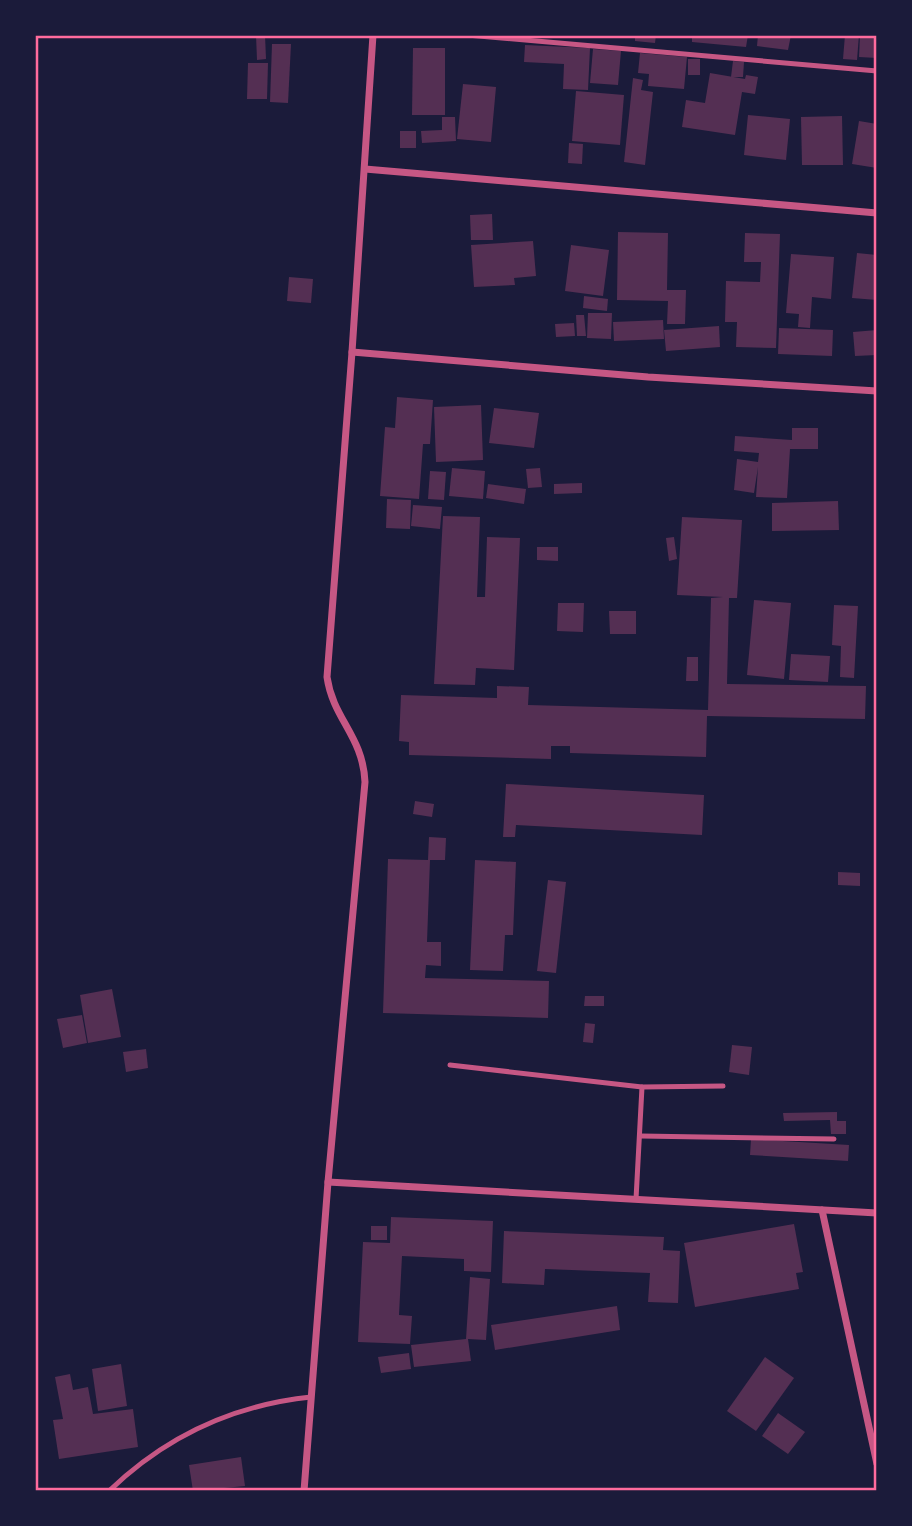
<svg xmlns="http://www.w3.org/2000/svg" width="912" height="1526" viewBox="0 0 912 1526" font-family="'PT Sans Narrow',sans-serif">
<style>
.building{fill:#542f53}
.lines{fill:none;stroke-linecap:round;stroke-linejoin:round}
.service{stroke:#c65784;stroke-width:5}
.minor{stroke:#c65784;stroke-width:7}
.neatline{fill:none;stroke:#ff6b9d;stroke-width:2.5}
</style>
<rect width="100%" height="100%" fill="#1b1b3a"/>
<g class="building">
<polygon points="256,35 265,35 266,59 257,60"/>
<polygon points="635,35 656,35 655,43 635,41"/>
<polygon points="692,35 748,35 746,47 692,42"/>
<polygon points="758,35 791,35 788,50 757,46"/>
<polygon points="845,35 859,35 857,60 843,59"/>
<polygon points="860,35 877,35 877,58 859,57"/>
<polygon points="272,44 291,44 288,103 270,102"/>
<polygon points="525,45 590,48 588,90 563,89 564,64 524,62"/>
<polygon points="413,48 445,48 445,115 412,115"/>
<polygon points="593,49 621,51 618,85 590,83"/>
<polygon points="640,53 687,57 684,89 648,86 649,74 638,73"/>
<rect x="688" y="59" width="12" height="16"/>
<polygon points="733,61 744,62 743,77 731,77"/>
<polygon points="248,63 268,63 267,99 247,99"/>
<polygon points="710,73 745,79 746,75 758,77 755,94 742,92 735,135 682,127 686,100 705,103"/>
<polygon points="633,78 643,80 641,90 653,92 645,165 624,162"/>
<polygon points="463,84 496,87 491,142 457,139"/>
<polygon points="576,91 624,95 620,145 572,141"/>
<polygon points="748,115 790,119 786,160 744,155"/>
<polygon points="842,116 843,165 802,165 801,117"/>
<polygon points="442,117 455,117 456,141 422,143 421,131 442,130"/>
<polygon points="859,121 877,124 877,168 852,164"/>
<rect x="400" y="131" width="16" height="17"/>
<polygon points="569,143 583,144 582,164 568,163"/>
<polygon points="492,214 493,240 471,240 470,215"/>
<polygon points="618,232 668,233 667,290 686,290 685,324 667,324 668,301 617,300"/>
<polygon points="745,233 780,234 776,348 736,347 737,322 725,322 726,281 760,282 761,262 744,262"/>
<polygon points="533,241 536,276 514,278 515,285 474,287 471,245"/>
<polygon points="571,245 609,250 603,296 565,291"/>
<polygon points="857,253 877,255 877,300 852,298"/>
<polygon points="791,254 834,257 831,299 812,297 810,328 798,327 799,314 786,313"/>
<polygon points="289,277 313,279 311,303 287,301"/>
<polygon points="584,296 608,299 607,311 583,308"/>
<polygon points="588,313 612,313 611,339 587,338"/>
<polygon points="576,315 584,315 586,336 577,336"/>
<polygon points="663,320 664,339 614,341 613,322"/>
<polygon points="574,323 575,336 556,337 555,324"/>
<polygon points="719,326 720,347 666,351 664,330"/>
<polygon points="779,328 833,330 832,356 778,354"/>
<polygon points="877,330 877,355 855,356 853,332"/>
<polygon points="397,397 433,400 430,444 423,444 419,499 380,496 385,427 395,428"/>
<polygon points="481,405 483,460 436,462 434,407"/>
<polygon points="494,408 539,413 534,448 489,443"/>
<polygon points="792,428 818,428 818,449 790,449 787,498 756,497 758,467 754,493 734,490 737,459 758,462 759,453 734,451 735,436 792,440"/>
<polygon points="452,468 485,471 483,499 449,496"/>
<polygon points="540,468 542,487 528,488 526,469"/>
<polygon points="430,471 446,472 444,500 428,499"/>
<polygon points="582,483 582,493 554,494 554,484"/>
<polygon points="488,484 526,489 524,504 486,498"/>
<polygon points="387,499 411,500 410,529 386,528"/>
<polygon points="838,501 839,530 772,531 772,503"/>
<polygon points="413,505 442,507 440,529 411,526"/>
<polygon points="443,516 480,517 477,597 485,597 487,537 520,538 514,670 476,668 475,685 434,684"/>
<polygon points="682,517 742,520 737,598 729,598 727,684 866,686 865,719 707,716 706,757 570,753 570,746 551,746 551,759 409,755 409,742 399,741 401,695 497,698 497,686 529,687 528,705 708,710 711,598 723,597 677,595"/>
<polygon points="674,537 677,559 669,561 666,538"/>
<polygon points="537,547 558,547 558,561 537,560"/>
<polygon points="754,600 791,603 784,679 747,675"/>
<polygon points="558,603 584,603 583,632 557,631"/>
<polygon points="834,605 858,606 854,678 840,677 841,646 832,645"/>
<polygon points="609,611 636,611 636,634 610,634"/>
<polygon points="791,654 830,656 828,682 789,680"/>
<polygon points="687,657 698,657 698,681 686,681"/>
<polygon points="506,784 704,795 702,835 516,825 515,837 503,837"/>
<polygon points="415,801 434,804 432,817 413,814"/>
<polygon points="429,837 446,838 445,860 430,860 427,942 441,942 441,966 426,965 425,978 549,981 548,1018 383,1013 388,859 428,860"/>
<polygon points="475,860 516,862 513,935 505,935 503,971 470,970"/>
<polygon points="838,872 860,873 860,886 838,885"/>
<polygon points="548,880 566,882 556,973 537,971"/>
<polygon points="112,989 121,1037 88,1043 80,995"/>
<polygon points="585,996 604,996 604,1006 584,1006"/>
<polygon points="82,1015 87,1043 63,1048 57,1019"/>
<polygon points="585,1023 595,1024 593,1043 583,1042"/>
<polygon points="732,1045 752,1047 749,1075 729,1072"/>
<polygon points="146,1049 148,1068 126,1072 123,1052"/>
<polygon points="837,1112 837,1121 846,1121 846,1134 831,1134 830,1120 784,1121 783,1113"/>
<polygon points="751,1139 849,1145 848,1161 750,1155"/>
<polygon points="391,1217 493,1221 491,1272 464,1271 464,1259 402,1256 399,1315 412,1316 410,1344 358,1342 363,1242 390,1243"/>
<polygon points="794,1224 803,1272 796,1273 799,1289 695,1307 684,1243"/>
<rect x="371" y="1226" width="16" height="14"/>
<polygon points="504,1231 664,1237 663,1250 680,1251 678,1303 648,1302 650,1273 545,1269 544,1285 502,1283"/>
<polygon points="470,1277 490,1279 486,1340 468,1339 471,1361 414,1367 411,1345 466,1339"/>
<polygon points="617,1306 620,1330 495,1350 491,1325"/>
<polygon points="409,1353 411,1369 381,1373 378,1357"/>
<polygon points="765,1357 794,1378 756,1431 727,1411"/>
<polygon points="121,1364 127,1406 98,1411 92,1369"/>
<polygon points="70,1374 73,1390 88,1387 93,1414 133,1409 138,1447 59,1459 53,1420 63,1419 55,1377"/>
<polygon points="778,1413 805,1432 788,1454 762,1436"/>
<polygon points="241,1457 245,1486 193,1491 189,1465"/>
</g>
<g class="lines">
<g class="service">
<polyline points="467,35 877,71"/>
<polyline points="450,1065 642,1087 636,1199"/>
<polyline points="642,1087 723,1086"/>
<polyline points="641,1136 834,1139"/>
<path d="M109,1491c56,-54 125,-86 202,-94"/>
</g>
<g class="minor">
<polyline points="365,169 877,213"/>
<polyline points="352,352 648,377 877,391"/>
<polyline points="328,1182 877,1213"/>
<polyline points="822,1210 877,1464"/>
<path d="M304,1491l24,-309 37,-400c-2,-46 -32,-63 -38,-105l25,-325 21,-317"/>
</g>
</g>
<rect width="912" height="1526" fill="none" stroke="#1b1b3a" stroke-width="74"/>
<rect x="37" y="37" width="838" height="1452" class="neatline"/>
</svg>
